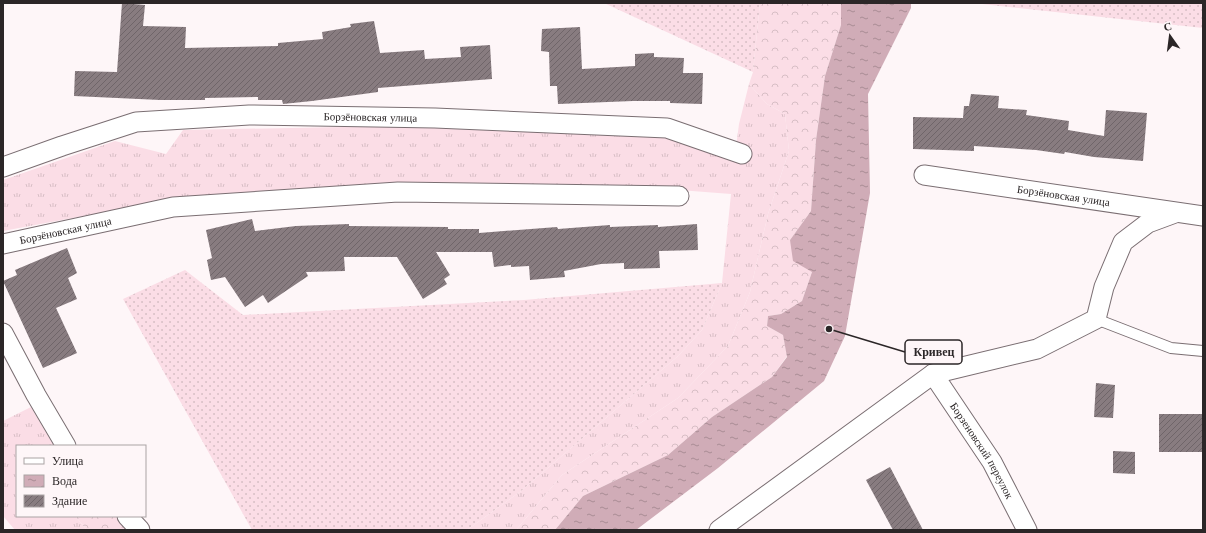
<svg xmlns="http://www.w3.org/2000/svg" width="1206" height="533" viewBox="0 0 1206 533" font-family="'Libre Baskerville',serif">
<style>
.grass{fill:url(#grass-tufts)}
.forest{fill:url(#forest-crowns)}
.garden{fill:url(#garden-dots)}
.water{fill:url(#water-ripples)}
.building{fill:url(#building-hatch)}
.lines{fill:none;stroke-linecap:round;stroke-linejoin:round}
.lane-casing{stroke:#7a6e72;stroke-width:12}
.street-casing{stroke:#7a6e72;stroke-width:21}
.lane{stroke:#fff;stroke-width:10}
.street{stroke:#fff;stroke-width:19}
.labels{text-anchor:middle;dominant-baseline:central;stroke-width:3;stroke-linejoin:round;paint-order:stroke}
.street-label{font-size:11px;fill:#2b2627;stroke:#fef6f8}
.leader{fill:none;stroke:#2b2627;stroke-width:1.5}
.callout-dot{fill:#2b2627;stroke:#fef6f8;stroke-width:1.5}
.callout{fill:#fef6f8;stroke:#2b2627;stroke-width:1.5}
.callout-label{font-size:12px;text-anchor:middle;font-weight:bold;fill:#2b2627}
</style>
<defs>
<pattern id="grass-tufts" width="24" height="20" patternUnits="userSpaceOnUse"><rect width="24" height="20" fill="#fbdde6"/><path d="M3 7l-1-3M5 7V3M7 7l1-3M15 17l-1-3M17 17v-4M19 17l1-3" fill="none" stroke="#d7bec5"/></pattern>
<pattern id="forest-crowns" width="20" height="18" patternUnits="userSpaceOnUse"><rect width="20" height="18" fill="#fbdde6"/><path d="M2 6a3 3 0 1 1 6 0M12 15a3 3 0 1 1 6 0" fill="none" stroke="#d7bec5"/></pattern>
<pattern id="garden-dots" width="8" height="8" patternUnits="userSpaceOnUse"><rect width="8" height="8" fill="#fbdde6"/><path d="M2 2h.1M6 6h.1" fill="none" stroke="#d7bec5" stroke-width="1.8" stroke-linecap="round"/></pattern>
<pattern id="water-ripples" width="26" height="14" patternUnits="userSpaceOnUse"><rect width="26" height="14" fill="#d0acb7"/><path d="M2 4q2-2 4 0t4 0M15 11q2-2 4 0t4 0" fill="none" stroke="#a98c95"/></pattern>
<pattern id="building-hatch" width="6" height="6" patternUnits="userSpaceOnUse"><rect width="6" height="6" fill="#887c80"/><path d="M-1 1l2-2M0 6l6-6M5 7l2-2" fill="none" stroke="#6f6569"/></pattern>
</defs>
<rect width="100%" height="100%" fill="#fef6f8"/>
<g class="grass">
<polygon points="749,84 767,104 785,114 789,151 768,214 750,292 728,346 678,398 562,475 516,530 467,530 521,491 678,356 702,330 722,283 731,194 666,189 169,200 3,231 3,180 115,141 166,154 183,130 444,125 664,137 734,162 739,124"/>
<polygon points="31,407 54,446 17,446 17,516 75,516 87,530 15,530 3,516 3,421"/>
</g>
<g class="forest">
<polygon points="760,3 841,3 841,25 825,76 816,140 811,211 790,240 812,272 802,301 781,314 768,316 767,326 783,335 787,356 772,377 712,417 668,455 583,496 555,530 516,530 562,475 678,398 728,346 750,292 768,214 789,151 785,114 767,104 749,84 753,72"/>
<polygon points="75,516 115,516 129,530 87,530"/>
</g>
<g class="garden">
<polygon points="604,3 760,3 753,72"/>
<polygon points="973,3 1203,3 1203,28"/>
<polygon points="185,270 243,315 524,300 722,283 702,330 678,356 521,491 467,530 252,530 123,299"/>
</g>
<polygon class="water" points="841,3 911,3 911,8 868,94 870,193 845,336 824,381 718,468 636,530 555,530 583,496 668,455 712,417 772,377 787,357 783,335 767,326 768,316 781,314 802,301 812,272 793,261 790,240 811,211 816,140 825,76 841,25"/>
<g class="building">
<polygon points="122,3 145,5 143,26 186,27 185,48 278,46 278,43 323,39 322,32 351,27 350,24 374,21 380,53 424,50 425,59 461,57 460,47 490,45 492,79 378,88 378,92 312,101 283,104 282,100 258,100 258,97 205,98 205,100 160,100 74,96 75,71 117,72"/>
<polygon points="580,27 582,69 635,66 635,54 654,53 654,57 684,58 683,73 703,73 702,104 670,103 670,101 633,101 558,104 557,86 550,86 549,52 541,51 542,29"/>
<polygon points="971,94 999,96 998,108 1027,110 1026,115 1069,121 1068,130 1104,136 1106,110 1147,113 1143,161 1094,157 1065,152 1064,154 1036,150 974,146 974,151 913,149 913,117 963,118 964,106 969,106"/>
<polygon points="252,219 255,231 296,226 349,224 349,226 448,227 448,229 479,229 479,233 557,227 558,229 610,225 610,227 658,225 658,227 697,224 698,250 659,251 660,268 624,269 624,263 601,264 564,271 565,277 530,280 529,266 511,267 511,265 494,267 492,252 436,252 450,275 444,279 447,284 423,299 397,257 344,257 345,271 306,272 308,276 268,303 263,295 245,307 225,277 211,280 207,260 212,258 206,230"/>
<polygon points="67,248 77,273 68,278 77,299 56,308 77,353 43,368 3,281 17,275 15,270"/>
<polygon points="1096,383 1115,385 1113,418 1094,417"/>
<rect x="1159" y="414" width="44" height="38"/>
<polygon points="1113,451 1135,452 1135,474 1113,473"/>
<polygon points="890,467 923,530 893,530 866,480"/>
</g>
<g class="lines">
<g class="lane-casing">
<polyline id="lane" points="1096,319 1171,348 1203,351"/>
</g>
<g class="street-casing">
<g id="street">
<path id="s1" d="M3,167l59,-21 74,-24 113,-7 186,3 232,10 75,26"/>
<path id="s2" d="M924,175l279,41"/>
<path id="s3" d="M3,244l170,-37 225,-15 281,4"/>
<polyline points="3,333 36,395 66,446"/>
<path id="s4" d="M933,374l59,88 35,68"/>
<polyline points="127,516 140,530"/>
<polyline points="719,530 933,374 1037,349 1096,319 1104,287 1123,242 1148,223 1175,213"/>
</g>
</g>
<use href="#lane" class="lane"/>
<use href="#street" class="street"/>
</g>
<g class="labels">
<g class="street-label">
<text stroke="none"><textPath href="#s1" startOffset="375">Борзёновская улица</textPath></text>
<text stroke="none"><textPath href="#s2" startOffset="141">Борзёновская улица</textPath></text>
<text stroke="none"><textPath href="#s3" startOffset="64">Борзёновская улица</textPath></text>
<text stroke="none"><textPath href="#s4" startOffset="91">Борзеновский переулок</textPath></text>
</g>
</g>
<path class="leader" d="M829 329L905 352"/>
<circle class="callout-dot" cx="829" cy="329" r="4"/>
<rect class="callout" x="905" y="340" width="57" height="24" rx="4"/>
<g class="callout-label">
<text x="934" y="356">Кривец</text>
</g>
<rect width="1206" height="533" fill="none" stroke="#2b2627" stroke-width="8"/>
<rect x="16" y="445" width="130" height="72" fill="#fef6f8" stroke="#aaa3a4"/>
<rect x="24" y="458" width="20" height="6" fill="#ffffff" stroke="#aaa3a4"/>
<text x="52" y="465" font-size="12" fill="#2b2627">Улица</text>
<rect x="24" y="475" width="20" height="12" fill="url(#water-ripples)" stroke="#aaa3a4"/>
<text x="52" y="485" font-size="12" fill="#2b2627">Вода</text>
<rect x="24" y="495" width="20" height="12" fill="url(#building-hatch)" stroke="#aaa3a4"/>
<text x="52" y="505" font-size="12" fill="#2b2627">Здание</text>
<g transform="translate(1170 36) rotate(346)" stroke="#fef6f8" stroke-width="3" paint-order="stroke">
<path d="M0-3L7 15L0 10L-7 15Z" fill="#2b2627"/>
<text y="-6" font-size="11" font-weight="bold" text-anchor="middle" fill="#2b2627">С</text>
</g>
</svg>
